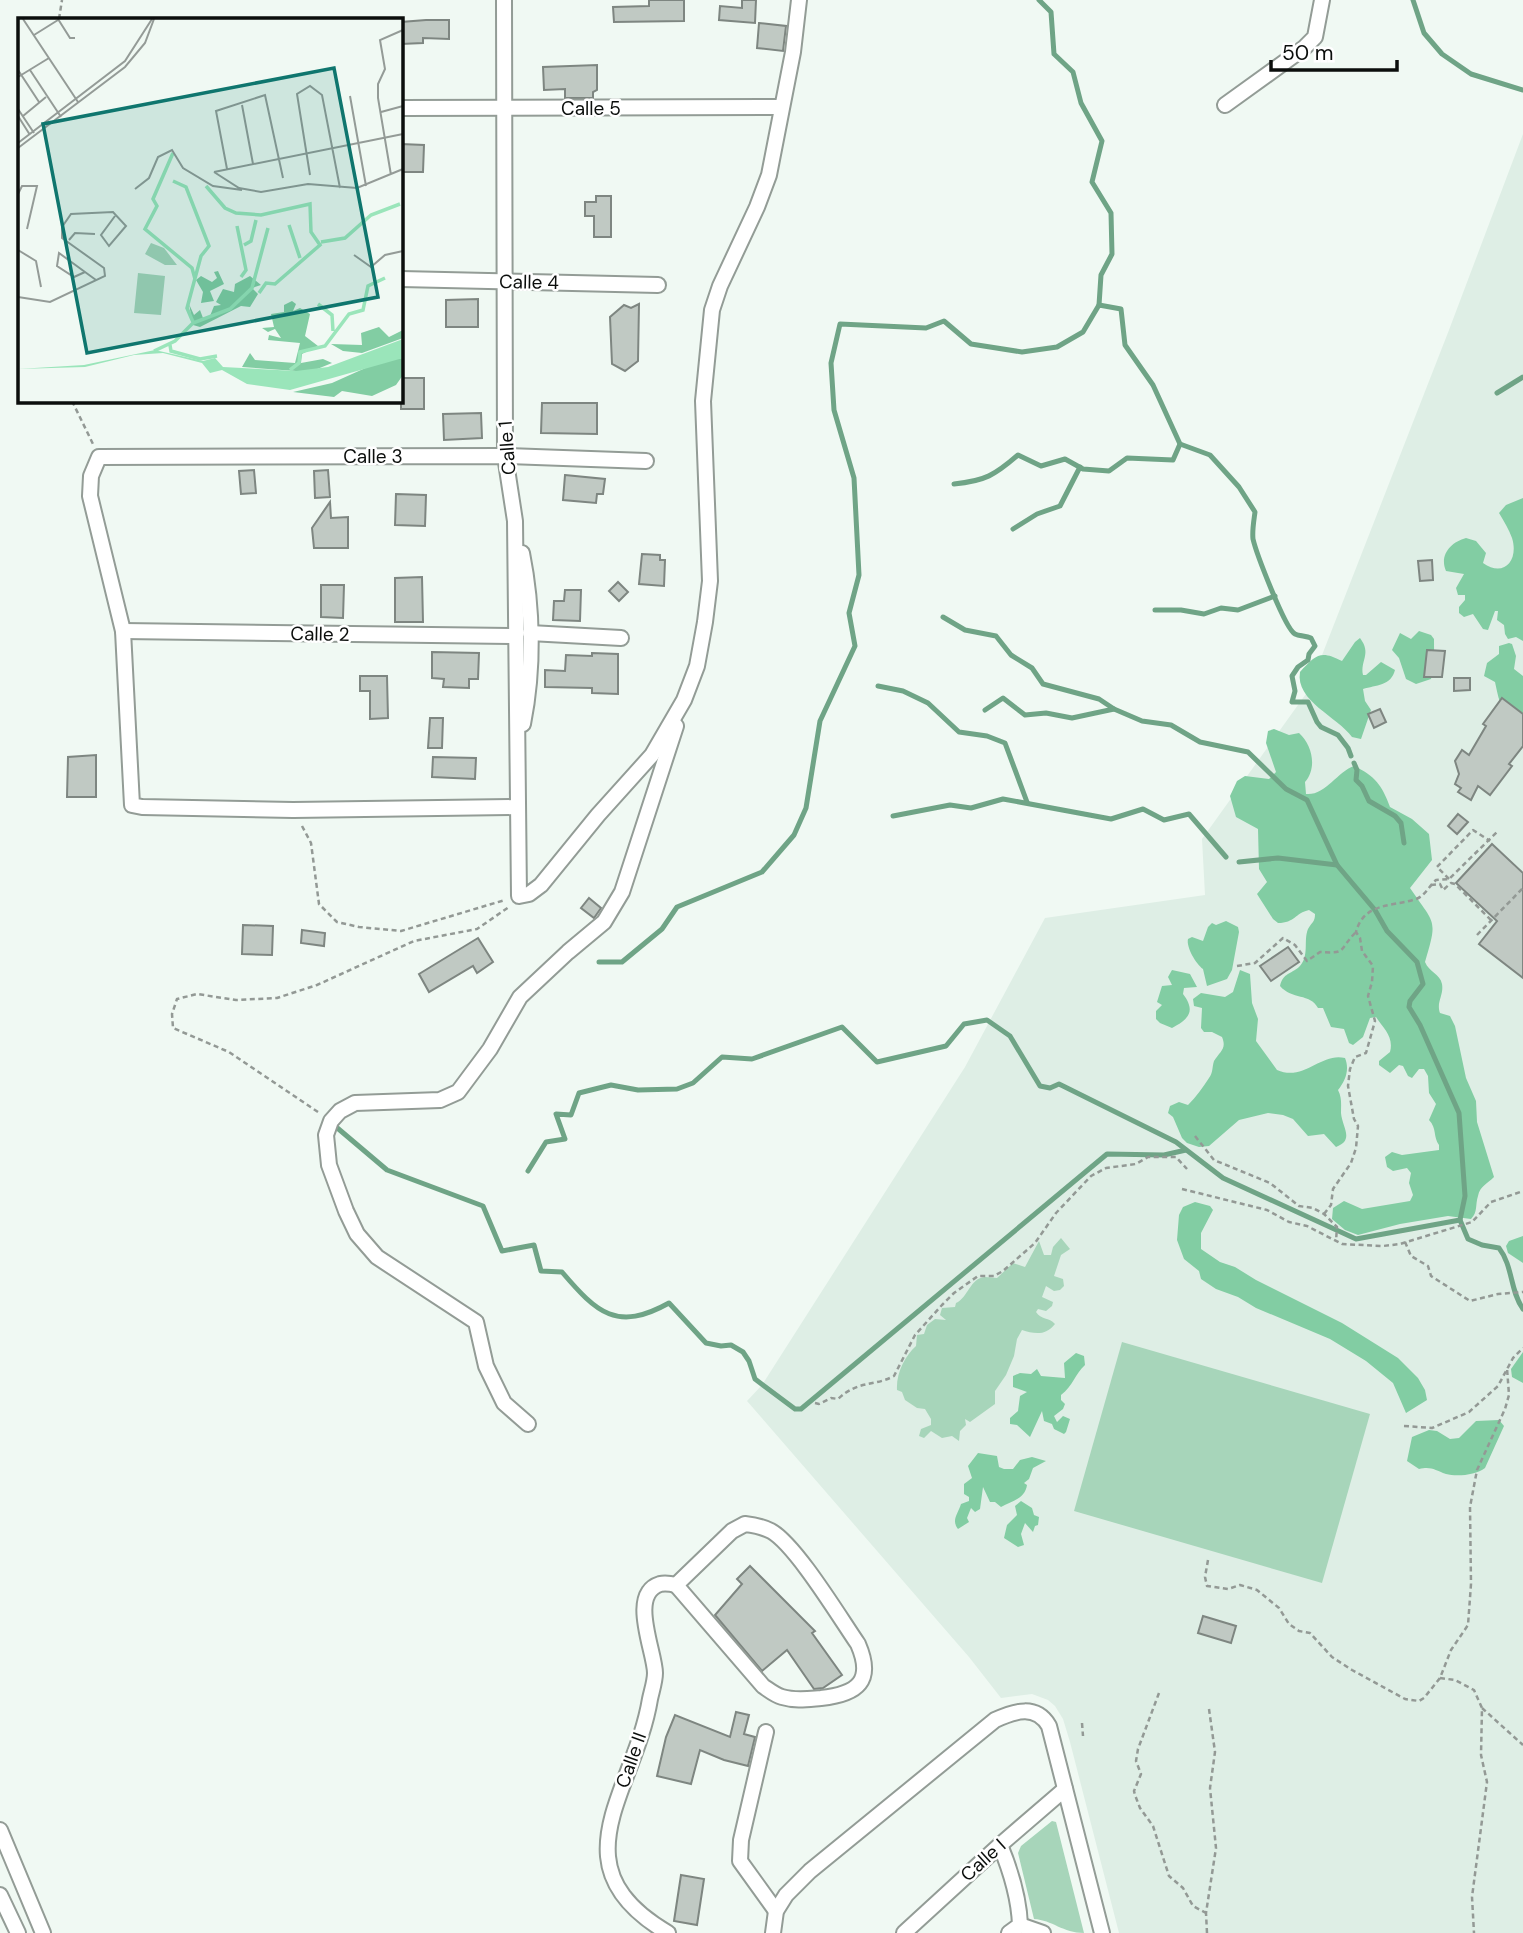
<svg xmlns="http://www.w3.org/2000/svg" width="1523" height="1933" viewBox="0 0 1523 1933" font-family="'DM Sans',sans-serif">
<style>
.built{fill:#deeee5}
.green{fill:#a7d5ba}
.forest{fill:#82cda3}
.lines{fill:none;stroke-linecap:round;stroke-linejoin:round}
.stream{stroke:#6fa486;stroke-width:5}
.building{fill:#c0c9c3;stroke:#7e8681;stroke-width:2}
.street-casing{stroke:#939c96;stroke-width:18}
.path{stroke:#939995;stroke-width:2.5;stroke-dasharray:5 3.5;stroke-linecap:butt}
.street{stroke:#fff;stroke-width:14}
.labels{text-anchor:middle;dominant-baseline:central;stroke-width:5;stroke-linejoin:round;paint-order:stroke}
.street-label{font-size:19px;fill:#0b0e0c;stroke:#fff}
.inset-river{fill:none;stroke:#9ae5ba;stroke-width:3.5}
.inset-road{fill:none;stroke:#949b97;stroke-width:2}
.view{fill:#0f766e;fill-opacity:0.15;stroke:#0f766e;stroke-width:3.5}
.inset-edge{fill:none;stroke:#0b0e0c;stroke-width:3.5}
</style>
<rect width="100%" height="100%" fill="#f0f9f3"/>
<polygon class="built" points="1523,134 1523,1933 1119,1933 1070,1742 1063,1719 1055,1706 1048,1700 1032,1694 1001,1698 969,1657 747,1401 762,1385 965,1067 1045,918 1205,895 1202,839 1308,691 1449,330"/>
<g class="green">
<path d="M1061,1238l9,11 -9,6 -7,21 9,3 1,7 -4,4 -6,1 -8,-5 -4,11 11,5 -1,4 -6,5 -8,-2 -2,3c5,8 13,5 19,12 -9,12 -21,10 -33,6l-5,9 -3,17 -8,19 -11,16v13l-25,18 -5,-3 1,6 -6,6 -1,10 -7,-5 -10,2 -11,-7 -7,7 -5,-2 2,-7 10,-4v-6l-6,-10 -8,-1 -12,-8 -3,-8 -5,-2c-1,-17 8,-34 19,-44l1,-11 7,-1 3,-9 8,-6 11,1 -6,-5 2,-7 13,-1 1,-4c12,-5 14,-25 29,-26 4,0 8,1 12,1l16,-15 12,4 14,-26 5,14h7l2,-8z"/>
<polygon points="1122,1342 1370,1414 1322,1583 1074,1511"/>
<path d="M1052,1821l4,1 28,111c-21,0 -32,-13 -50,-14l-16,-66 3,-7z"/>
</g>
<g class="forest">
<path d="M1523,498v143l-7,-4 -8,2 -3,-5 -1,-9 -7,-5 1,-9h-3l-7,19 -5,-1 -10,-15 -9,3 -5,-4v-6l6,-7v-5h-7l-2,-7 8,-14 -18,-3c-7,-16 5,-29 20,-33l10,3 10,12 -3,10c21,15 36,-3 29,-25 -3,-8 -8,-17 -13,-25l7,-8z"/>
<path d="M1419,631l12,4 3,4c0,9 1,32 -3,40l-15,5 -10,-5 -7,-21 -7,-8 8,-17 11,6z"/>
<path d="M1360,638c12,16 0,22 3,37h3l15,-13 14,8c-4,16 -19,15 -32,19l2,12 6,9 -10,29 -9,-2c-14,-20 -57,-36 -52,-65 16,-18 21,-22 42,-11l13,-19z"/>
<path d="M1509,643l3,1 4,12 -2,13 9,7v42c-25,-15 -22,-9 -28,-36l-11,-6 3,-13 12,-9v-8z"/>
<path d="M1274,729l15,6 10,-2c14,13 18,35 6,49l1,12c19,2 31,-22 48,-28 21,10 28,19 36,41l22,12 17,15 3,26 -22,28c25,37 28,30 15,74 4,10 15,12 17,22 2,11 -6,18 -2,29l10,3 5,10 11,52 10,23 1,21 17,55c-7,7 -14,9 -16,19 -3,9 0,16 -7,23l-23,-3 -48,8 -42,11 -13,-5 -13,-11 1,-11 11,-7 18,8 48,-8 3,-6 -4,-12 2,-10 -4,-5 -14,3 -6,-4 -2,-10 7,-5 10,3 37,-5v-5c-6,-8 -2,-17 -10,-25l7,-16 -7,-11 -1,-17 -4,-7h-5l-7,9 -4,-2 -5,-10 -4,-1 -9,8 -11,-8v-4l11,-9c4,-15 -6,-23 -14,-35l-6,1 -7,19 -10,8 -4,-2 -5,-14 -13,-2 -8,-19h-5c-8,-15 -26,-8 -38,-22 3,-13 11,-12 19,-19 11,-11 4,-26 9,-38 4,-7 7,-7 7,-15l-6,-4c-14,3 -14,13 -31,13l-5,-4 -16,-25 10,-12 -8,-13 -1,-40 -22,-12 -6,-21 7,-15 8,-5 24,3 7,-7 -10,-29 2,-12z"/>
<path d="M1226,921l12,6 1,5 -7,38 -5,9 -20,7 -4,-17c-7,-5 -17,-22 -15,-30l4,-2 11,4 5,-14 4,-4 4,2z"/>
<path d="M1172,970l18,4 7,13 -13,1 -1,6c13,17 6,25 -11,34l-12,-5 -4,-4v-8l6,-6 -5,-3 5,-16 10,-1 -4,-8z"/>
<path d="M1240,970l10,4 2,29 6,16 -2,22 21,29c27,12 44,-18 68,-12 5,12 0,23 -7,32 4,8 3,14 3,23 1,14 14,27 -5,34l-12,-13 -16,2 -15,-17 -10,-4 -15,-2 -29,7 -30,26 -10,1 -12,-4 -5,-5 -9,-21 -5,-4 2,-7 9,-4 9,3c8,-8 15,-18 21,-27 4,-5 3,-11 5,-17 6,-10 13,-12 8,-24l-10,-5h-8l-3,-4 1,-20 -8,-2 -1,-7 8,-6 24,4 8,-5z"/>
<polygon points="1195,1202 1210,1206 1213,1210 1201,1233 1201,1249 1220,1262 1235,1267 1256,1280 1342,1323 1398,1358 1418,1378 1425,1390 1427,1400 1406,1413 1393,1383 1366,1361 1330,1339 1256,1308 1238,1297 1216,1289 1201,1279 1199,1271 1184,1259 1177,1240 1179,1215 1183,1207"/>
<polygon points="1523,1236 1523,1263 1508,1253 1506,1246 1509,1241"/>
<polygon points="1523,1352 1523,1383 1512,1377 1511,1369"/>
<path d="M1076,1353l8,3 1,9c-10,9 -12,21 -24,30v5l4,4 -2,5 -9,7 3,6 6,-6 7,3 -4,13 -2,2 -10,-5 -2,-5 -8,-3 -2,-10 -12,26 -13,-12 -7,-1v-6l8,-7 2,-15 7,-4 -14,-5v-11l7,-3 11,1 6,-5 4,7 24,2 -1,-15z"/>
<path d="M1499,1420l5,6 -19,42c-9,7 -28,9 -39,6 -11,-4 -15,-8 -27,-5l-12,-8 5,-24 17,-7 8,1 13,8 9,-1 17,-17z"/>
<path d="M978,1453l19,3 2,11 5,2h9l7,-9 12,-3 14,4 -13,7 -4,11 -5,4 3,2c-2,14 -15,16 -26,22l-6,-5h-5l-7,-15 -3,22 -5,3 -4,-4 -4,10 2,4 -11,7c-7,-9 0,-15 3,-25l8,-3v-4l-5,-3v-10l8,-6 -4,-12z"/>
<polygon points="1021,1501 1032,1508 1034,1515 1039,1517 1038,1525 1035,1526 1033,1532 1025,1523 1021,1534 1024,1545 1018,1547 1004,1538 1007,1525 1017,1515 1015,1506"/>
</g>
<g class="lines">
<g class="stream">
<polyline points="1039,0 1051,12 1054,54 1073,72 1081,103 1102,141 1092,182 1111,213 1112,254 1101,275 1099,305"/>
<polyline points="1413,0 1424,33 1442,54 1471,74 1523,90"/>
<polyline points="1497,393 1523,377"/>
<path d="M954,484c31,-3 41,-9 64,-29l23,11 24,-7 18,10 26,2 18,-13 46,2 7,-16"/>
<polyline points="1013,529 1037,514 1060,506 1080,467"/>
<polyline points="1155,610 1181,610 1204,614 1221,608 1238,610 1275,596"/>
<path d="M943,617l22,13 31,6 15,19 21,13 11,16 56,15 15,10 28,12 29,4 29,17 48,10 38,37 21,11 30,65 38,45 12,21 30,31 6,22 -13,17 -1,6 11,18 39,88 6,83 -5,24 8,19 14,6 17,3c14,18 11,43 24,61"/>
<polyline points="878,686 903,691 928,703 959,732 987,736 1005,743 1027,802"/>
<polyline points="985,710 1003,698 1025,715 1046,713 1072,718 1114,709"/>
<polyline points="1354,763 1357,770 1356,780 1362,786 1369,801 1395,816 1401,823 1404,843"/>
<polyline points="893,816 950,805 971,808 1003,799 1111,819 1143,809 1164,820 1189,814 1226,857"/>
<polyline points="1239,862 1278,858 1337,865"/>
<path d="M599,962h23l40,-33 15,-22 85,-35 32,-37 12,-27 14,-87 35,-75 -6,-33 10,-38 -5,-97 -20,-68 -3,-47 9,-39 86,4 18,-7 27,23 51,8 35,-5 26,-15 16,-27 22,4 4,36 28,40 27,59 30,11 29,32 16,25c-1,8 -3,18 -2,27 3,13 32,90 42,95 4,2 11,2 16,4l4,8 -6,8 -1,6 -10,7 -6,9 3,15 -3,11h16l9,20 4,5 17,8 10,13 3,8"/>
<path d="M335,1126l52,44 96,36 19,45 32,-6 7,26 21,1c35,41 55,60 107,31l37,40 15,3 10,-1 12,7 6,9 6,18 40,30h6l306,-255 57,1 22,-5"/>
<polyline points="528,1171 546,1142 565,1139 556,1114 571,1115 579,1093 611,1085 638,1090 677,1089 693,1083 722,1057 752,1059 842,1027 877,1062 946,1046 964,1024 987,1020 1010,1036 1040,1086 1050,1088 1059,1084 1176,1142 1223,1178 1356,1239 1460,1220"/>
</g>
</g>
<g class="building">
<polygon points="649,0 684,0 684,21 614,22 613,7 649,6"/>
<polygon points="742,0 756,0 755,23 719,20 720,6 742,8"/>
<polygon points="426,20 449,20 449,39 423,38 423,43 401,44 401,22"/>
<polygon points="759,23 786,26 783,51 757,48"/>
<polygon points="597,65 597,90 593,92 593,98 565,98 565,89 544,90 543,67"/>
<polygon points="401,144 424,145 423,172 401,172"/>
<polygon points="596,196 611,196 611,237 594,237 594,216 585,216 585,202 596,202"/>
<polygon points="478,299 478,327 446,327 446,300"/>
<polygon points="639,304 638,361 625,371 612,364 610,317 624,305 631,308"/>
<rect x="401" y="378" width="23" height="31"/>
<polygon points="542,403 597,403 597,434 541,433"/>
<polygon points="481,413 482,438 444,440 443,414"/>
<polygon points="254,470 256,493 241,494 239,471"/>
<polygon points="328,470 330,497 315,498 314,471"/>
<polygon points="565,475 605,479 603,494 597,494 596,503 563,500"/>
<polygon points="396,494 426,495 425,526 395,525"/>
<polygon points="330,502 331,518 348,517 348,548 314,548 312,528"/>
<polygon points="642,554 660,555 660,560 665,560 664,586 639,584"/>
<polygon points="1432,560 1433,580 1420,581 1418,561"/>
<polygon points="422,577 423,622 395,622 395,578"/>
<polygon points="618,582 628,592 619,601 609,591"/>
<polygon points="321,585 344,585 343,618 321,617"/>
<polygon points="565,590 581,590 580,621 553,620 554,601 564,601"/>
<polygon points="1427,650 1445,651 1442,677 1424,677"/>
<polygon points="432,652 479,653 478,679 469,679 469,688 443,687 444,679 432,678"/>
<polygon points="592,653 618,654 618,694 592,693 592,688 545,687 545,670 565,671 566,655 592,656"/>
<polygon points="360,676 387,676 388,718 370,719 370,691 360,691"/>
<polygon points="1454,678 1470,678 1470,690 1454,691"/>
<polygon points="1502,698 1523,714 1523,746 1509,764 1512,766 1490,795 1478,786 1471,800 1458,792 1461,788 1455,784 1459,774 1455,761 1462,750 1469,755 1486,726 1483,724"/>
<polygon points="1380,709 1386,722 1374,728 1368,714"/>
<polygon points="430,718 443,718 442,748 428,748"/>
<polygon points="96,755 96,797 67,797 68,757"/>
<polygon points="433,757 476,758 475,779 432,777"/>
<polygon points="1458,814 1468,822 1457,834 1448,826"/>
<polygon points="1492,844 1523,873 1523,978 1479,944 1497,921 1456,883"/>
<polygon points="589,898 601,908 594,918 581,908"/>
<polygon points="243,925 273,926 272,955 242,954"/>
<polygon points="302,930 325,933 324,946 301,943"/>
<polygon points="478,938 493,962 477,973 473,966 429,992 419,974"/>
<polygon points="1288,947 1299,962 1271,981 1260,966"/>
<polygon points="750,1566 815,1631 812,1633 842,1675 823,1688 814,1689 787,1650 762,1671 715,1615 742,1584 737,1579"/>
<polygon points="1203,1616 1236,1626 1231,1643 1198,1633"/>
<polygon points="736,1712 749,1715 744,1734 755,1737 748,1766 724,1760 700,1750 691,1784 657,1776 666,1737 675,1715 730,1737"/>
<polygon points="681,1875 704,1879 697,1925 674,1921"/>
</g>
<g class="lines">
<g class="street-casing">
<g id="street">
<polyline points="504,0 505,456 515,521 519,896 529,894 541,885 598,815 652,755 684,700 697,666 705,622 710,581 703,401 712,310 720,286 757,207 769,175 793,52 799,0"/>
<polyline points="1225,105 1304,48 1315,37 1322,0"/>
<polyline points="401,108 781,107"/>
<polyline points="401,279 658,285"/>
<path d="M522,553c11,55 12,116 1,171"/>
<polyline points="123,631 516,636"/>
<polyline points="530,633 621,638"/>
<polyline points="518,807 293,810 142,807 132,805 123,631 90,496 91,476 99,457 505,456 646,461"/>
<polyline points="528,1424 504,1403 486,1366 476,1322 377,1257 357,1234 346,1211 329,1165 326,1135 331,1121 340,1111 355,1103 440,1100 458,1092 490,1049 520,997 568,952 604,922 622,892 676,726"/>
<path d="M745,1524c9,1 18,3 26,7 25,14 69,87 87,113 16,37 0,50 -37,54 -13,1 -26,3 -39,-1 -7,-2 -13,-7 -19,-11l-87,-101 56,-54z"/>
<polyline points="766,1732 741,1840 740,1861 776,1911"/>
<polyline points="0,1830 43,1933"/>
<path d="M1000,1845c10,24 19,53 20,80l-11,8"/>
<polyline points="0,1895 18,1933"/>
<polyline points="1020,1925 1043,1933"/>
<path d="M668,1933c-115,-67 -33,-142 -18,-234 2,-9 5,-18 5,-26 0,-21 -27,-79 5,-89 4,-1 12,0 16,1"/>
<path d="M773,1933l3,-22 10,-16 24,-24 185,-151c20,-9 41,-16 54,6l53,207"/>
<polyline points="904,1933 1000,1845 1065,1789"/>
</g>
</g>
<g class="path">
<polyline points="59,19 62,0"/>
<polyline points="72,401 93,444"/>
<polyline points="302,826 311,843 319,904 337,922 359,927 401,931 505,900"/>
<polyline points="1449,879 1437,867 1473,830 1490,841"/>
<polyline points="1431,885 1440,884 1443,890 1451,883 1455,884 1492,921"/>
<polyline points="1477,935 1523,888"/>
<path d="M1237,966l18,-3 28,-25 12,7 12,16 13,-9c28,2 18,-2 36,-20"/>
<polyline points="318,1112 229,1052 173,1028 172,1014 177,999 197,994 236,1000 277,998 317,985 414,941 477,929 509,907"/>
<polyline points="1195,1136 1214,1160 1270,1183 1299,1206 1313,1208 1324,1214 1337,1227 1336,1241"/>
<polyline points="1182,1189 1267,1210 1289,1222 1307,1226 1342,1244 1383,1246 1400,1244 1472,1222 1491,1202 1523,1191"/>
<path d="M1324,1214l7,-9 2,-16 18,-26 5,-15 2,-22 -4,-7 -6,-33 2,-17 5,-12 11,-4 9,-32 -7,-25 4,-14 1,-16 -11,-15 -2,-13 -4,-6c8,-30 36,-25 60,-33 9,-3 13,-13 20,-19l13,-1 48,-47"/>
<polyline points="1405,1242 1411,1256 1428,1266 1431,1276 1470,1301 1498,1294 1523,1292"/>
<path d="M815,1403l4,1 12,-6 7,1c20,-19 35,-12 56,-23l21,-41 27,-30 12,-12 24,-17h16l9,-5 32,-28 21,-30 35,-37 15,-8 30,-4 12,-7h28l11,12"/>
<polyline points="1404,1426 1432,1428 1469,1412 1498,1386 1513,1358 1523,1348"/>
<polyline points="1208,1560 1205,1577 1207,1586 1228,1589 1240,1585 1257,1590 1279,1608 1289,1624 1299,1631 1310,1633 1332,1657 1352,1670 1405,1699 1419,1701 1424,1698 1440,1678 1451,1650 1468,1625 1471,1584 1470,1507 1477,1470 1505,1409 1509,1395 1507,1368"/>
<polyline points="1440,1678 1455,1680 1474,1690 1482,1708 1481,1755 1487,1782 1472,1897 1474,1933"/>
<polyline points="1159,1693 1138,1749 1136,1761 1141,1774 1134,1791 1135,1795 1140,1808 1153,1826 1169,1876 1183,1888 1193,1906 1206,1913"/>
<polyline points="1482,1708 1523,1745"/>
<polyline points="1082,1723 1083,1736"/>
<polyline points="1207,1933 1206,1913 1216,1848 1210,1788 1215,1752 1209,1709"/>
</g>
<use href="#street" class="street"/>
</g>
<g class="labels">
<g class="street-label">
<text x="591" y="108">Calle 5</text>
<text transform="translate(529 282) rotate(1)">Calle 4</text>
<text transform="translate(507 448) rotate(-94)">Calle 1</text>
<text x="373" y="456">Calle 3</text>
<text transform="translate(320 634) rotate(1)">Calle 2</text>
<text transform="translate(631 1760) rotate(-71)">Calle II</text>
<text transform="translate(983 1860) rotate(-42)">Calle I</text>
</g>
</g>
<g transform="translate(18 18)">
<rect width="385" height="385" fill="#f0f9f3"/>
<path d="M133,225l13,5 13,17h-12l-20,-11zM120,255l27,3 -4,39 -27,-2z" fill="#a7d5ba"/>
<path d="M200,253l6,13 -14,7 4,10 -13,2 2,-11 -7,-12 5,-4 11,6 5,-4 -3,-6zM232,258l11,9 -9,3 6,6 -8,13 -9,-1 -41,21 -7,-2 -4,-21 5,11 6,-5 3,8 7,-2 4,-10 7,-1 -5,-3 7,-13 11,3 1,-8zM274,283l4,3 -3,7 7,-3 10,6 -5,22 13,10 -16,8 -1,9 22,-4 9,4 -22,9 -68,-5 8,-14 5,7 40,3 5,-20 -32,-3 1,-5 12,3 -6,-9 -7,3 -6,-4 12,-1 -3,-13 13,-2v-7zM361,309l10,10 14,-7v8l-41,15 -19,-2 -12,-7 31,1 -1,-12zM385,340v17l-7,10 -24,11 -30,-5 -8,6 -41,-5 39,-9 49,-22z" fill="#82cda3"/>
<path d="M385,321v19l-113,32 -43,-6 -25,-14 -12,3 -8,-10 -39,-10 -29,2 -49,12 -67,2 66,-4 71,-15 48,11 12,-3 8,9 73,4 32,-4z" fill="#9ae5ba"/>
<path class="inset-river" d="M155,135l-20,46 4,7 -12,23 47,39 3,11M155,163l13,6 23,59 -8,10 -14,52 6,14M188,168l19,22 11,5 25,2 49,-11 1,28 9,13 -45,39 -9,-1 -7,10M271,207l11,33M219,208l9,44 -5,7M303,224l24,-4 26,-23 29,-11M226,227l7,-4 5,-21M300,286l14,11 1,16M152,327l1,6 29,8 17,-3M136,333l21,-10 18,-18 37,-14 22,-21 16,-60M272,352l9,-7 1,-11 25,-6 24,-32 14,-4 5,-24 17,-8"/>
<path class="inset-road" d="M5,1l55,83M40,1l12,19h5M16,17l24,-15M0,52l21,32M12,52l31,47M0,59l31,-19M332,78l16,90M224,87l11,59M0,91l16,24M363,94l22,-6M0,98l12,19M5,98l23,-19M0,125l107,-82 27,-42M0,130l107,-81 20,-24 9,-24M209,151l-11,-58 49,-16 18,83M196,154l25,16 22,4 47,-8 49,4 46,-19M196,154l189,-38M292,157l-13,-81 13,-8 12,9 18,93M373,157l-13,-77v-14l7,-15 -5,-29 23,-10M117,171l14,-11 9,-21 14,-7 11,18 30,18 29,4M0,176l4,-8h15l-10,43M51,222l6,-7 20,1M0,232l18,11 5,26M336,237l17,12 14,-12 18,-4M67,254l-11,5 -17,-11 2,-13 26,19 11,8M0,279l32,5 55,-26 -1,-8 -42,-30v-11l9,-13 42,-2 13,14 -17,20 -8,-11 14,-19"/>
<path class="view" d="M316,50l44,229 -291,56 -44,-229z"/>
<rect width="385" height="385" class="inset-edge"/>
</g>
<path d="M1271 60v10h126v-10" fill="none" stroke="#0b0e0c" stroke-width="3.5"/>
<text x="1282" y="60" font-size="21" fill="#0b0e0c" stroke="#ffffff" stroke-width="5" paint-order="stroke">50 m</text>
</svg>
